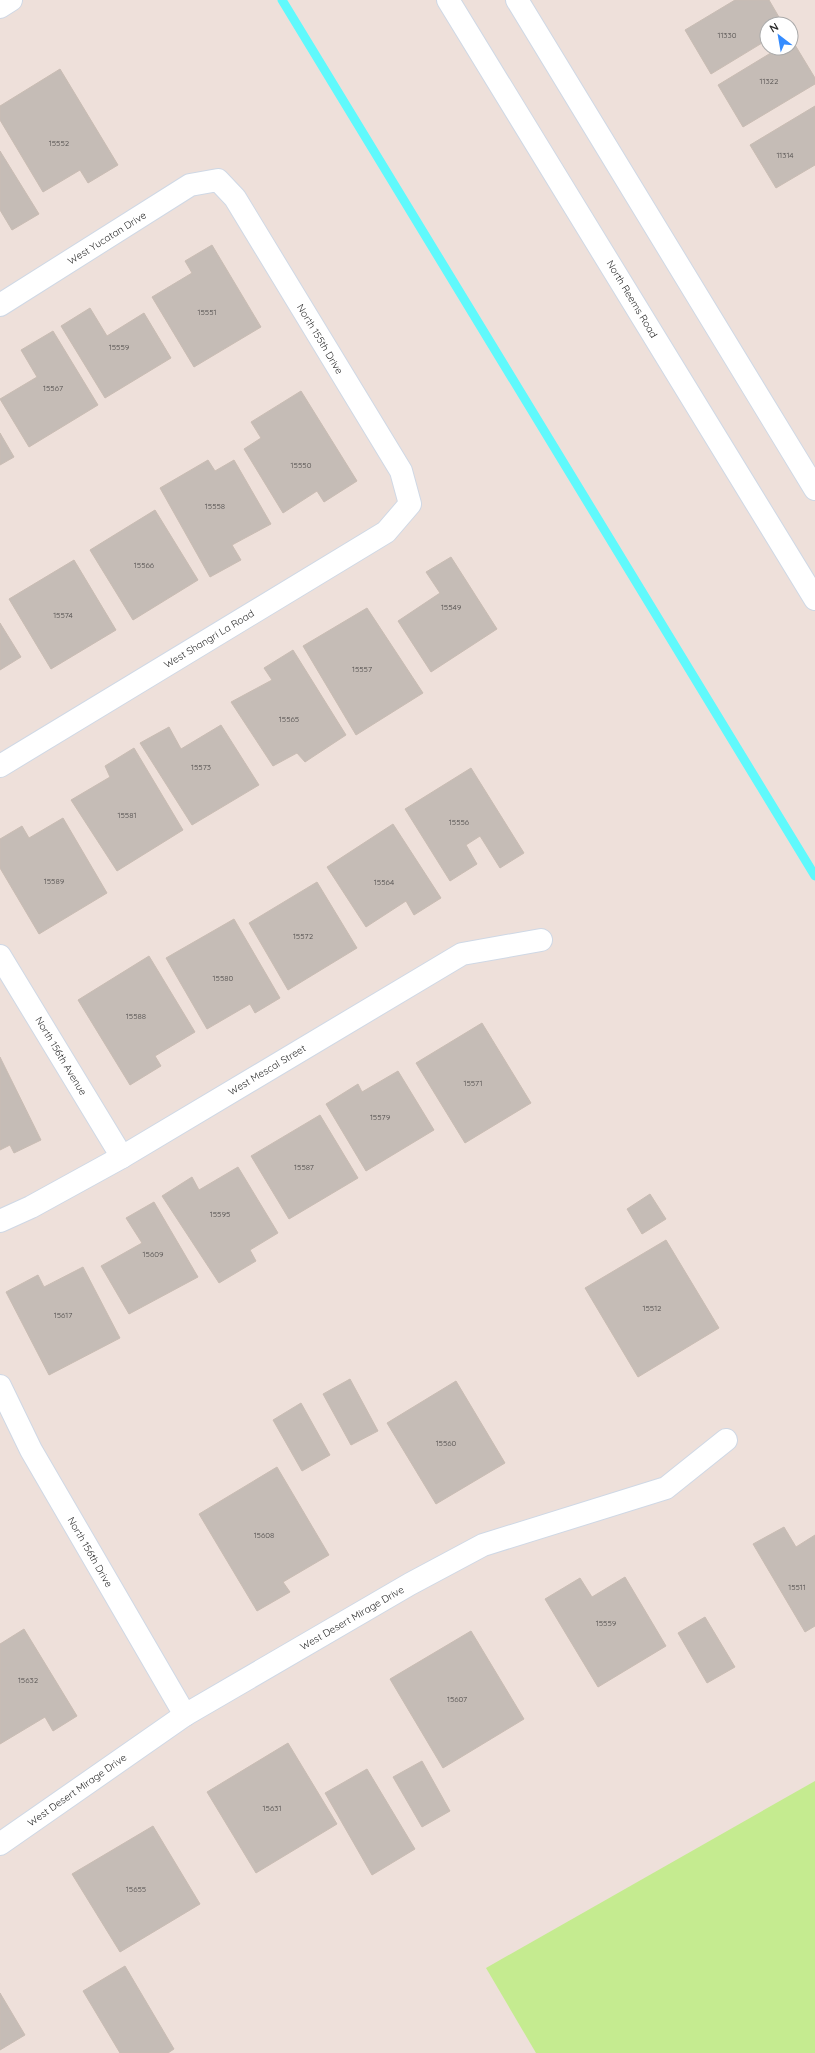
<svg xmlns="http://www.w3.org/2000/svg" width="815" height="2053" viewBox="0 0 815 2053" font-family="Quicksand,sans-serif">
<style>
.green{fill:#c5eb90}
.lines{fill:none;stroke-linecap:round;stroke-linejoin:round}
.stream{stroke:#60f9fc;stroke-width:9}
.building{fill:#c5bcb6;stroke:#c9bcb3}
.minor-casing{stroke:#cfd8e5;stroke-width:24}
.tertiary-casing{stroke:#cfd8e5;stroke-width:24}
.secondary-casing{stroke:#cfd8e5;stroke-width:24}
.minor{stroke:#fff;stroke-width:22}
.tertiary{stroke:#fff;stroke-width:22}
.secondary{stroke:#fff;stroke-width:22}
.labels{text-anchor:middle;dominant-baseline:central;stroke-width:3.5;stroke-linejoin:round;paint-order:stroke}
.number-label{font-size:8px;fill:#514e4d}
.street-label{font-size:10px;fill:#2a2a2a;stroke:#fff}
</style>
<rect width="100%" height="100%" fill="#eee0da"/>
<polygon class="green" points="815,1781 815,2053 536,2053 486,1968"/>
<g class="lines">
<polyline class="stream" points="282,0 815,876"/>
</g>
<g class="building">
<polygon points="735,0 769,0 783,24 767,24 767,40 711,74 685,30"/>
<polygon points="792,40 815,78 815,84 743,127 718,85 779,48 791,48"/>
<polygon points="60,69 118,165 88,183 80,170 43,192 0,120 0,106"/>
<polygon points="815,106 815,165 776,188 750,145"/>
<polygon points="0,151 39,214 12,230 0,210"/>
<polygon points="212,245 261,327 194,367 152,297 192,273 185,261"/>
<polygon points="90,308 107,336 144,313 171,358 105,398 61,326"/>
<polygon points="53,331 98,405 29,447 0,399 37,377 21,350"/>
<polygon points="301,391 357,481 324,502 317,491 283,513 244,449 261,438 251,422"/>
<polygon points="0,433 14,457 0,465"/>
<polygon points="208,460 215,471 234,460 271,524 232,545 241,560 210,577 160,488"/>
<polygon points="155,510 198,580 133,620 90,550"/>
<polygon points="451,557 497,629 431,672 398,621 440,593 426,572"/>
<polygon points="74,560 116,630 51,669 9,599"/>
<polygon points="367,608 423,693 356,735 303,646"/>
<polygon points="0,623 21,657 0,670"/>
<polygon points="293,650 346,735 305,762 297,753 273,766 231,702 272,680 264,668"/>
<polygon points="221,725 259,785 192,825 140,743 169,727 181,749"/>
<polygon points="134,748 183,830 117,871 71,800 110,777 105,766"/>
<polygon points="471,768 524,853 500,868 480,836 466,845 477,864 450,881 405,809"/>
<polygon points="63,818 107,893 39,934 0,868 0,839 22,826 29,838"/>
<polygon points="393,824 441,898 414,915 406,901 366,927 327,867"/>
<polygon points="317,882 357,948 288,990 249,923"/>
<polygon points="234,919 280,998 255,1013 250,1004 207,1029 166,958"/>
<polygon points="149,956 195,1032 155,1056 161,1066 130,1085 78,1000"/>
<polygon points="482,1023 531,1103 465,1143 416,1063"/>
<polygon points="0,1057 41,1140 14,1153 10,1145 0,1150"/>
<polygon points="398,1071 434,1130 366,1171 326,1104 358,1084 362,1092"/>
<polygon points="320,1115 358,1178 289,1219 251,1156"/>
<polygon points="238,1167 278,1233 250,1250 256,1261 219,1283 162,1196 192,1177 199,1190"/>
<polygon points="650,1194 666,1219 642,1234 627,1209"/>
<polygon points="154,1202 198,1277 129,1314 101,1266 142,1243 126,1218"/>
<polygon points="666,1240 719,1328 638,1377 585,1288"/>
<polygon points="83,1267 120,1338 49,1375 6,1292 38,1275 44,1287"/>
<polygon points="350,1379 378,1431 351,1445 323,1394"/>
<polygon points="456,1381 505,1463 436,1504 387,1423"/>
<polygon points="301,1403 330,1455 302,1471 273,1420"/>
<polygon points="277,1467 329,1555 283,1582 290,1592 257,1611 199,1514"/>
<polygon points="784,1527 796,1547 815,1535 815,1626 805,1632 753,1544"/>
<polygon points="625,1577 666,1646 598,1687 545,1599 580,1578 592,1597"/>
<polygon points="705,1617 735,1667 707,1683 678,1633"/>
<polygon points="24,1629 77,1716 53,1731 45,1717 0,1744 0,1644"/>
<polygon points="471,1631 524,1719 443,1768 390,1679"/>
<polygon points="288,1743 337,1824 256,1873 207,1792"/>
<polygon points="422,1761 450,1811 422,1827 393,1777"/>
<polygon points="367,1769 415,1849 372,1875 325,1793"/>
<polygon points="153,1826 200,1904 120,1952 72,1874"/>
<polygon points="125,1966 174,2049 168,2053 120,2053 83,1991"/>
<polygon points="0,1993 25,2035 0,2050"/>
</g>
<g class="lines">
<g class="minor-casing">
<g id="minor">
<polyline points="0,305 190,185 218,180 235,198 401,471 410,504 386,532 0,766"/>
<polyline points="0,956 122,1157"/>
<polyline points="0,1221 31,1207 122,1157 462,954 541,940"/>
<polyline points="0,1386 31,1450 185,1715"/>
<polyline points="0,1844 185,1715 410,1584 483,1545 666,1488 726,1440"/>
</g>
</g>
<g class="tertiary-casing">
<polyline id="tertiary" points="0,7 11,0"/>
</g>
<g class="secondary-casing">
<g id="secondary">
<polyline points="448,0 815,599"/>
<polyline points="517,0 815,489"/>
</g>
</g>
<use href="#minor" class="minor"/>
<use href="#tertiary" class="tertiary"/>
<use href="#secondary" class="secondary"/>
</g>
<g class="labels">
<g class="number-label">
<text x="727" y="35">11330</text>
<text x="769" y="81">11322</text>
<text x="59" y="143">15552</text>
<text x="785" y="155">11314</text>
<text x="207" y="312">15551</text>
<text x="119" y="347">15559</text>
<text x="53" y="388">15567</text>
<text x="301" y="465">15550</text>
<text x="215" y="506">15558</text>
<text x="144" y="565">15566</text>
<text x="451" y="607">15549</text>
<text x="63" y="615">15574</text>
<text x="362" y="669">15557</text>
<text x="289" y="719">15565</text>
<text x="201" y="767">15573</text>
<text x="127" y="815">15581</text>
<text x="459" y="822">15556</text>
<text x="54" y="881">15589</text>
<text x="384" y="882">15564</text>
<text x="303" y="936">15572</text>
<text x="223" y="978">15580</text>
<text x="136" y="1016">15588</text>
<text x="473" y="1083">15571</text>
<text x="380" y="1117">15579</text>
<text x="304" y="1167">15587</text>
<text x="220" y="1214">15595</text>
<text x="153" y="1254">15609</text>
<text x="652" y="1308">15512</text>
<text x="63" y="1315">15617</text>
<text x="446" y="1443">15560</text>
<text x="264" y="1535">15608</text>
<text x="797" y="1587">15511</text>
<text x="606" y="1623">15559</text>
<text x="28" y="1680">15632</text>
<text x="457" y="1699">15607</text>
<text x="272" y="1808">15631</text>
<text x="136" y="1889">15655</text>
</g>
<g class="street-label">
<text transform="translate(107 238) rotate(-32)">West Yucatan Drive</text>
<text transform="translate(632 299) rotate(59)">North Reems Road</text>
<text transform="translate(320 339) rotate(59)">North 155th Drive</text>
<text transform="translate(209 639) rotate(-31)">West Shangri La Road</text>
<text transform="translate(61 1056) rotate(59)">North 156th Avenue</text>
<text transform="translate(267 1070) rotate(-31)">West Mescal Street</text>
<text transform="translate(90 1552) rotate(60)">North 156th Drive</text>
<text transform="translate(352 1618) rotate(-30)">West Desert Mirage Drive</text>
<text transform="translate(77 1790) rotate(-35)">West Desert Mirage Drive</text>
</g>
</g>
<g transform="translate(779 36) rotate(329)"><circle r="19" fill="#ffffff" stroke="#aaaaaa"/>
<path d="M0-3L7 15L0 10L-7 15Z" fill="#358cff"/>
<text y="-6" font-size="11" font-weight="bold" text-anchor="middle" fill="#2a2a2a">N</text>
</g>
</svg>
